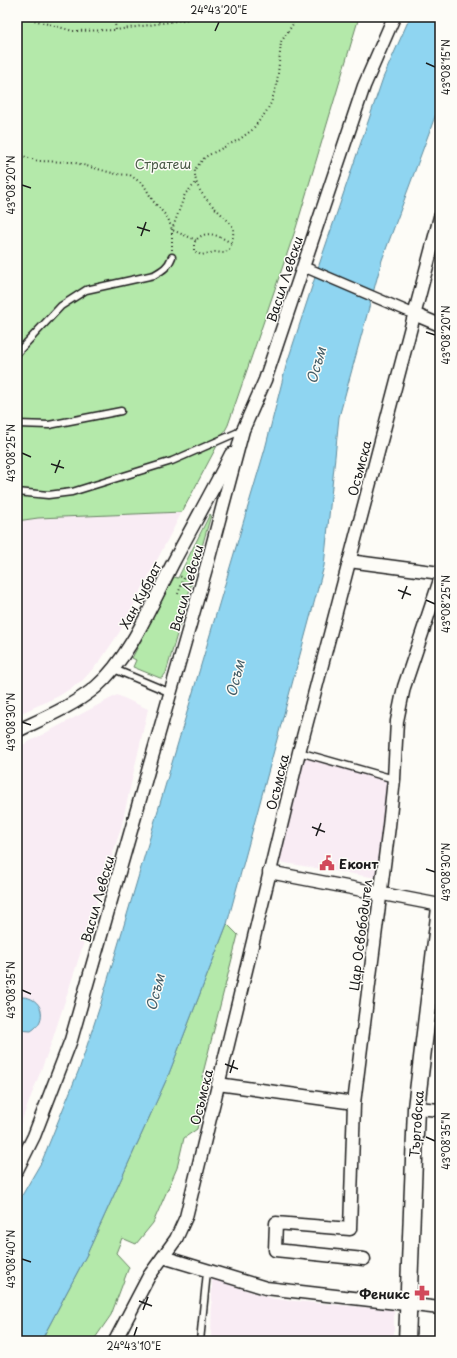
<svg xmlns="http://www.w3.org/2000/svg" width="457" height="1358" viewBox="0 0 457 1358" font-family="'Playpen Sans',sans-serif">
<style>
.built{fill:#f9ecf4}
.green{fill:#b4e9aa;stroke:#688263}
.water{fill:#8fd5f1;stroke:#618b9c}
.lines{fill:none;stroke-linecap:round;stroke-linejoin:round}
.service-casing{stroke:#1c1c1c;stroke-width:9}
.pedestrian-casing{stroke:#1c1c1c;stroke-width:12}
.minor-casing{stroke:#1c1c1c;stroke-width:15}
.tertiary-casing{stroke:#1c1c1c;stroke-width:19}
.path{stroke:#1c1c1c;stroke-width:2;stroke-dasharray:1 3;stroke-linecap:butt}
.service{stroke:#fdfcf7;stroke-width:6}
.pedestrian{stroke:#fdfcf7;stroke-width:9}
.minor{stroke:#fdfcf7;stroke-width:12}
.tertiary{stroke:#fdfcf7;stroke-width:16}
.ticks{fill:none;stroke:#1c1c1c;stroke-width:1.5}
.labels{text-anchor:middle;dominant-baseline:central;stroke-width:3;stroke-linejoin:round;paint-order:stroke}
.park-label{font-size:13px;fill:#4a5a47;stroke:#fdfcf7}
.street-label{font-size:13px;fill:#1c1c1c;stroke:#fdfcf7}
.poi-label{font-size:13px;font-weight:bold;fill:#1c1c1c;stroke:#fdfcf7;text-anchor:start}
.water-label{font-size:14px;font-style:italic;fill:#445d67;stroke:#fdfcf7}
.neatline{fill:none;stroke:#1c1c1c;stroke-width:1.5}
.ticks-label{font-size:10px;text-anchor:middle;fill:#1c1c1c}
</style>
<rect width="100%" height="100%" fill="#fdfcf7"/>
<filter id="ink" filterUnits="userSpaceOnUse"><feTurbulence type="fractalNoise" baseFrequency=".025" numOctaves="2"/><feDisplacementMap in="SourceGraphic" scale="8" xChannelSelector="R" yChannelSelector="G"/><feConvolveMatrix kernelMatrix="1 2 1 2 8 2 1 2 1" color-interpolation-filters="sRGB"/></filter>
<g filter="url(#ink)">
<g class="built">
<polygon points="182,512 119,633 100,661 82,681 59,696 17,715 17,521 38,518"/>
<polygon points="117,695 148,709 121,828 110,862 51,1044 17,1133 17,748"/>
<polygon points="304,757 387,781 377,878 279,862"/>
<polygon points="212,1279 274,1299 394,1310 394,1341 211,1341"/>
</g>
<g class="green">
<polygon points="17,17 359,17 296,228 228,425 182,512 38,518 17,521"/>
<polygon points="210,514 211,515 166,673 162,678 160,678 133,667 136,660 132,658 174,577 178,578"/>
<polygon points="227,924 238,935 202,1077 207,1083 197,1129 184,1138 177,1168 153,1223 136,1244 122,1238 116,1253 129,1267 111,1315 93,1341 41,1341 87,1254 168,1076"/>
</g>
<g class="water">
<polygon points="410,17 440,17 440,103 382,260 339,417 324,566 227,924 168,1076 87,1254 41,1341 17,1341 17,1204 42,1161 80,1067 100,1006 265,449 286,366 320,262 383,78"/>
<path d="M22,997c20,0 27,23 9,34l-14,-1v-31z"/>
</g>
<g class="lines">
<g class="service-casing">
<g id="service">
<path d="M17,353l44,-47 25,-16 68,-15c9,-5 14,-8 18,-18"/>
<polyline points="17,424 49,425 121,411"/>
<polyline points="17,492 48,495 72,492 172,461 243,430"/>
<polyline points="114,669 171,693"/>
<polyline points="299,752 394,779"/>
<polyline points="200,1341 207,1272"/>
</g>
</g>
<g class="pedestrian-casing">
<polyline id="pedestrian" points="309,269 414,314"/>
</g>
<g class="minor-casing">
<g id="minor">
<polyline points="414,314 440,325"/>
<polyline points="349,561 440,573"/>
<path d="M17,731c27,-13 56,-25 79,-44 34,-29 57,-86 78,-126 19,-36 39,-71 57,-107"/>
<polyline points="269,872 440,905"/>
<polyline points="218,1084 354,1103"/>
<polyline points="416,1108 440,1110"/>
<polyline points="17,1170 34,1136 71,1040 207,565 243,430 265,380 364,86 394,17"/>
<polyline points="163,1257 266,1288 440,1308"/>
<polyline points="364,1259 275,1250 276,1223 350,1229 354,1103 389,826 394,779 397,721 404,687 440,580"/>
<polyline points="115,1341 149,1276 176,1239 186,1217 299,752 440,217"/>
</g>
</g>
<g class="tertiary-casing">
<polyline id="tertiary" points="407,1341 416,1108 440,908"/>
</g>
<g class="path">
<polyline points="23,17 73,31 116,30"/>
<polyline points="114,17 116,30 202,17"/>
<polyline points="159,17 159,24"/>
<polyline points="17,154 38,161 72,162 116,174 130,175 144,185 153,201 168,218 172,230 196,240"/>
<path d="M231,243c-13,-8 -27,-15 -37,0v8l7,4 14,-3 9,1 6,-4c2,-8 4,-13 3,-22 -13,-18 -40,-31 -38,-58l10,-12 35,-18 12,-9 14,-18 5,-9 6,-19 4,-42 12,-18 2,-7"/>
<polyline points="172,250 172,230 185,194 196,183"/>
<polyline points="178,594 184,578 179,576"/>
</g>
<use href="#service" class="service"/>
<use href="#pedestrian" class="pedestrian"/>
<use href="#minor" class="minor"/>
<use href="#tertiary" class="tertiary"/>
</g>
</g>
<path class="ticks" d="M215,31l4,-9M426,63l9,4M22,185l9,3M137,227l13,4M141,236l5,-14M426,332l9,3M22,453l9,4M51,464l13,4M55,473l5,-13M398,590l13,5M402,599l5,-13M426,600l9,4M22,722l9,3M312,827l13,5M316,836l5,-13M426,869l9,3M22,990l9,4M225,1064l13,5M230,1073l4,-13M426,1137l9,4M22,1259l9,3M139,1301l13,5M143,1310l5,-13M134,1336l3,-9"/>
<defs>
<g id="civic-bare" transform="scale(1.2)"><path d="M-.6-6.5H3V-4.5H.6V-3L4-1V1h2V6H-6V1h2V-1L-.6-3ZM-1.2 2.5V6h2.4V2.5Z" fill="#d1495b" stroke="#fdfcf7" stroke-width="2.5" paint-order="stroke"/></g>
<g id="pharmacy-bare" transform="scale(1.2)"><path d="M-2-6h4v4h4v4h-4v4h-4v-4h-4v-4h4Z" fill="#d1495b" stroke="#fdfcf7" stroke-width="2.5" paint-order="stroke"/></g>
</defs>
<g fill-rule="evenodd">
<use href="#civic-bare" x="327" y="863"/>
<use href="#pharmacy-bare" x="422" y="1293"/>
</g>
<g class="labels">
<g class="park-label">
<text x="163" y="163">Стратеш</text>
</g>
<g class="street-label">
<text transform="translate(284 279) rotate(-72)">Васил Левски</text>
<text transform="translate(359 468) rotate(-75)">Осъмска</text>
<text transform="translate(186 588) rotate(-74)">Васил Левски</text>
<text transform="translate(140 595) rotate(-62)">Хан Кубрат</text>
<text transform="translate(277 782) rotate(-76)">Осъмска</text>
<text transform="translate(97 899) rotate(-74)">Васил Левски</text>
<text transform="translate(360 935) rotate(-83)">Цар Освободител</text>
<text transform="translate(201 1097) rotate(-76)">Осъмска</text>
<text transform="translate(416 1124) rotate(-86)">Търговска</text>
</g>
<g class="poi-label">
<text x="339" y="863">Еконт</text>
<text x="410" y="1293" text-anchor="end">Феникс</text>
</g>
<g class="water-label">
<text transform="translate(316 365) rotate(-74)">Осъм</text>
<text transform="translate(235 678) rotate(-76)">Осъм</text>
<text transform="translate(155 992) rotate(-76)">Осъм</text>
</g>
</g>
<rect width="457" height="1358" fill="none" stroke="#fdfcf7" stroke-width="44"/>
<rect x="22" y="22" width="413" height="1314" class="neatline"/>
<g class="ticks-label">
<text x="219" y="14">24°43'20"E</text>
<text transform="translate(446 67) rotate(-90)" y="4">43°08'15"N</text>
<text transform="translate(11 185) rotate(-90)" y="4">43°08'20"N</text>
<text transform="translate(446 335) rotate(-90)" y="4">43°08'20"N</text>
<text transform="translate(11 453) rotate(-90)" y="4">43°08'25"N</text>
<text transform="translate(446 604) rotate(-90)" y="4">43°08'25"N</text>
<text transform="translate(11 722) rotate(-90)" y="4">43°08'30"N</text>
<text transform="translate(446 872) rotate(-90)" y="4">43°08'30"N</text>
<text transform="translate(11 990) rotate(-90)" y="4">43°08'35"N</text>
<text transform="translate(446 1141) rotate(-90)" y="4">43°08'35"N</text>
<text transform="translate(11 1259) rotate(-90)" y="4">43°08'40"N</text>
<text x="134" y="1350">24°43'10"E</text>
</g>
</svg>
